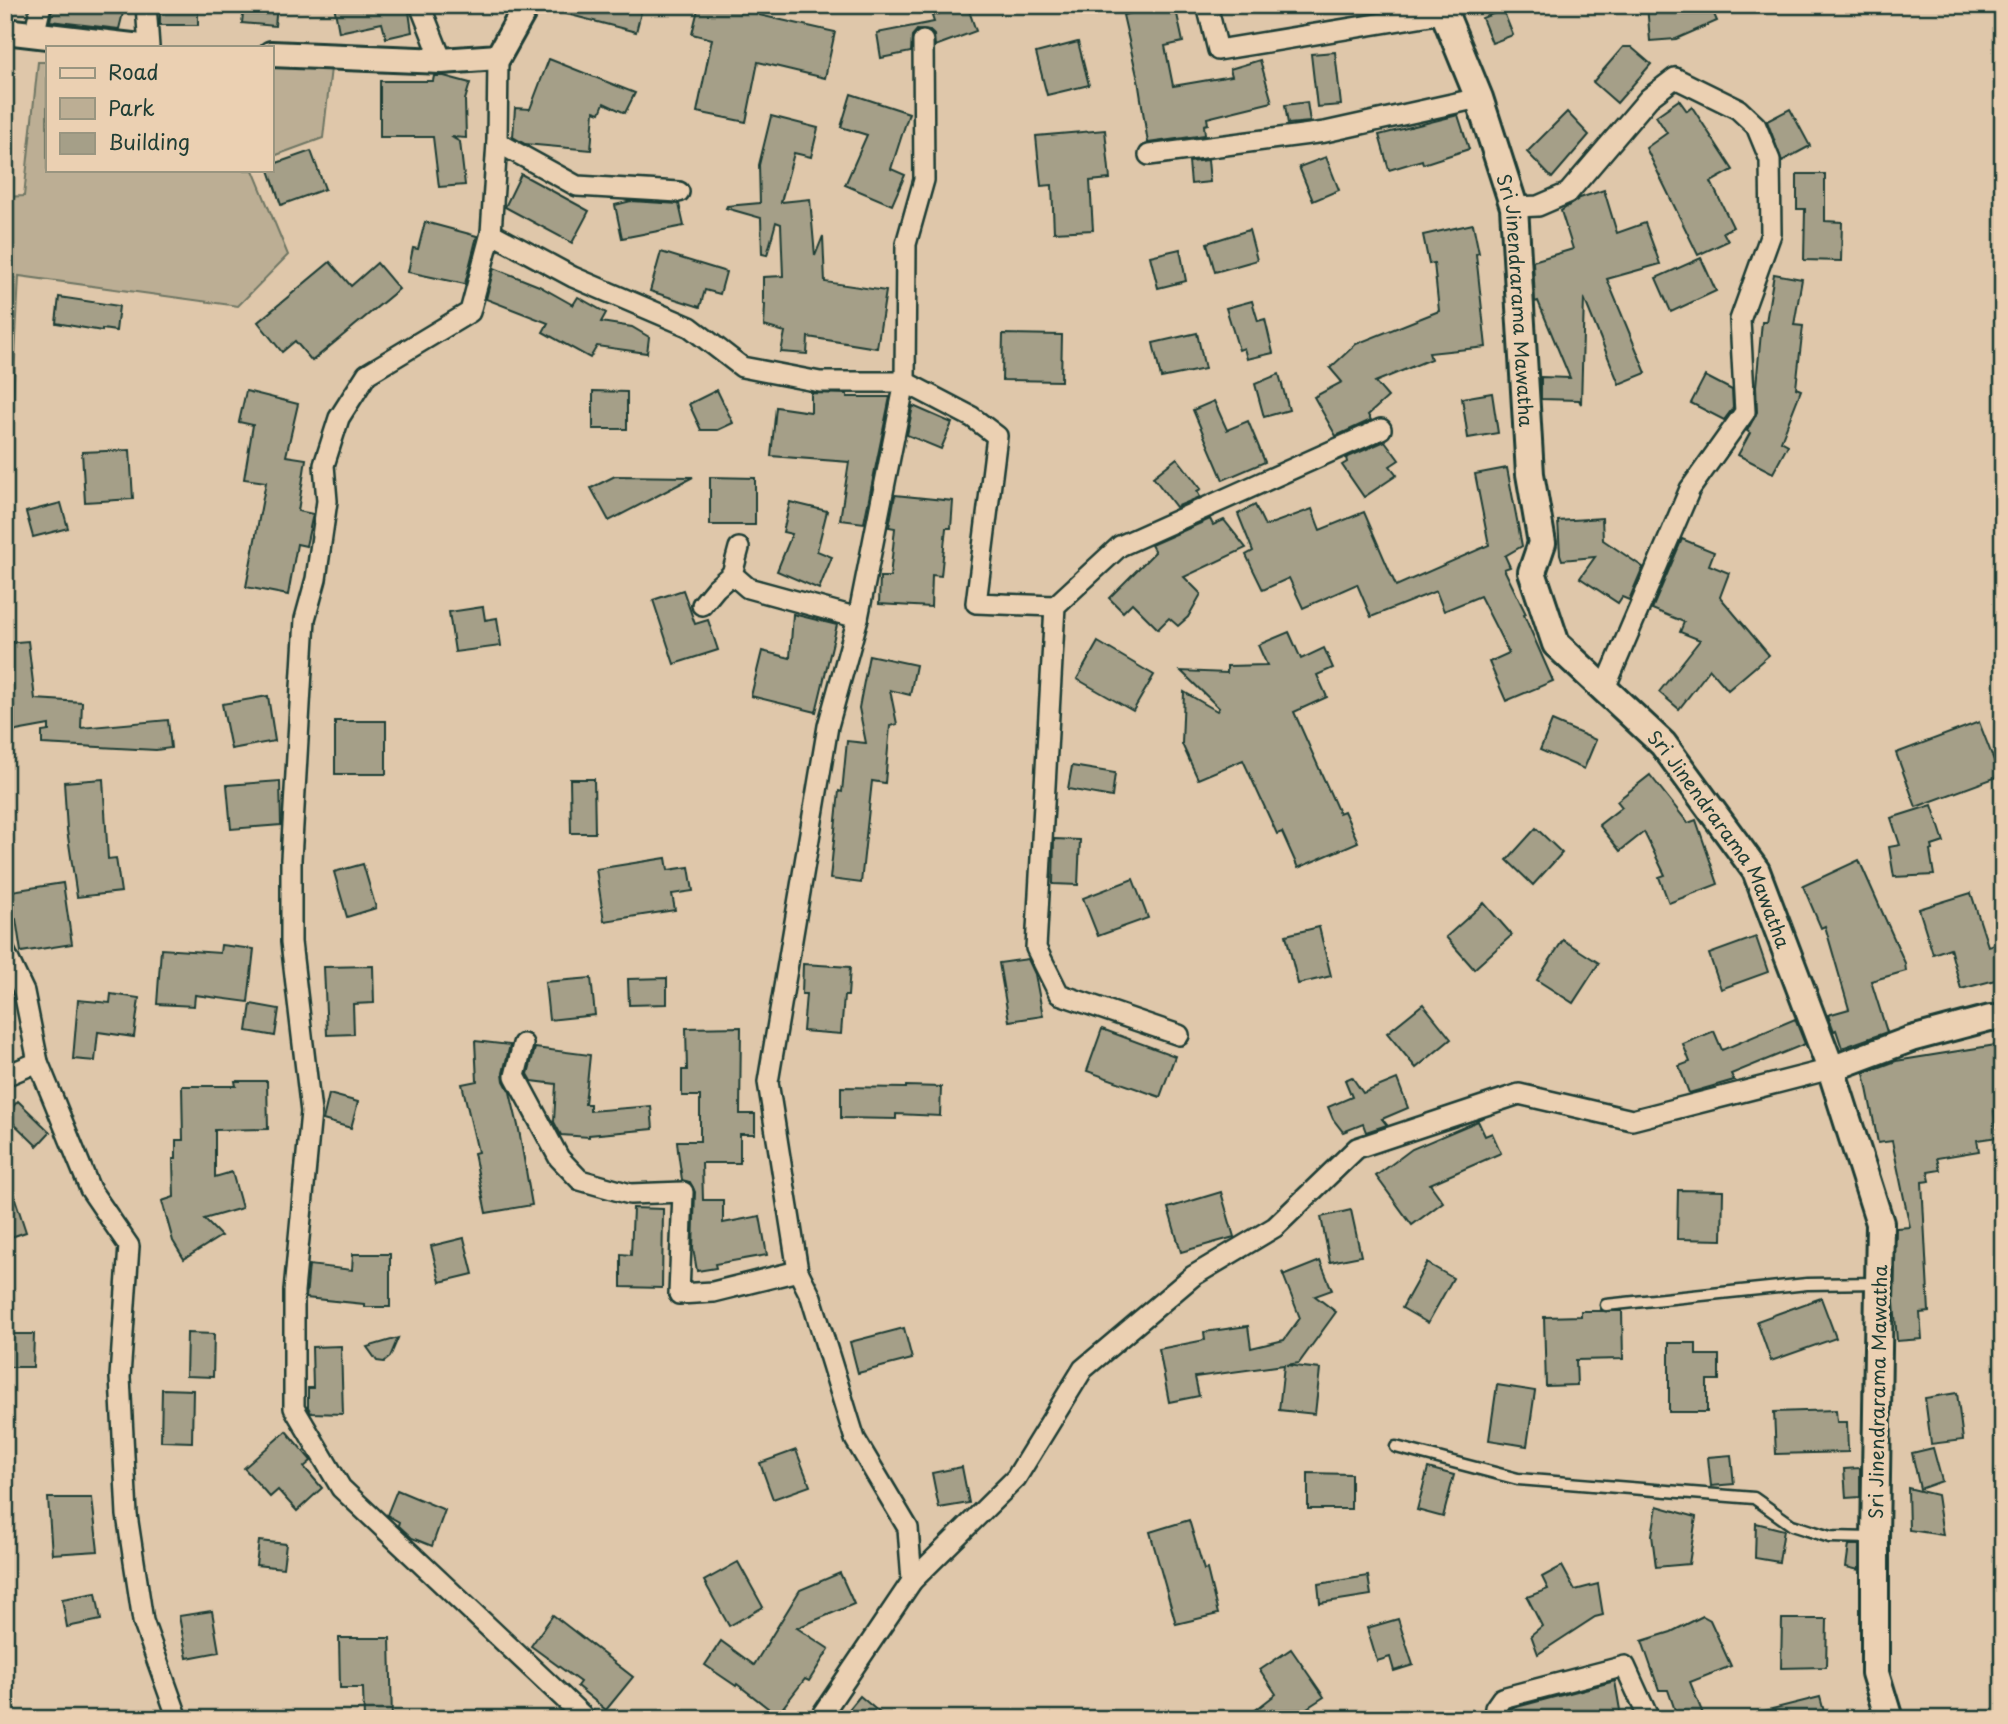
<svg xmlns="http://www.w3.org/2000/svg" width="2008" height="1724" viewBox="0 0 2008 1724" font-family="'Playpen Sans',sans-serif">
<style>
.green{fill:#bcae94;stroke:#6e7664;stroke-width:2}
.building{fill:#a59f88;stroke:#1f3d34;stroke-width:2}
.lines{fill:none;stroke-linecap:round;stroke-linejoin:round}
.service-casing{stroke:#1f3d34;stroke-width:15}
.minor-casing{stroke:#1f3d34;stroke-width:24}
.tertiary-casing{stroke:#1f3d34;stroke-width:30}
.secondary-casing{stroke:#1f3d34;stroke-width:32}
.service{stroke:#ebd0b2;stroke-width:10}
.minor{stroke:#ebd0b2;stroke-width:19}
.tertiary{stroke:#ebd0b2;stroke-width:24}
.secondary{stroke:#ebd0b2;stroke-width:26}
.labels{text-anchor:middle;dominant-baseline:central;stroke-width:7;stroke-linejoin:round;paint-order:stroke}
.street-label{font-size:19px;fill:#1f3d34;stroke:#ebd0b2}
</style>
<rect width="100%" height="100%" fill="#dfc7aa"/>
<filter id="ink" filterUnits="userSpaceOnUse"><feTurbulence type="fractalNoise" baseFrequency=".0143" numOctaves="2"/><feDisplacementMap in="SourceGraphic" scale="14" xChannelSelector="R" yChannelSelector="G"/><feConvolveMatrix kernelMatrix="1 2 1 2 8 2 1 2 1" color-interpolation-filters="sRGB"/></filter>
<g filter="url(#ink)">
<g class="green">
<polygon points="38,62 47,62 47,170 253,170 288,255 238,306 19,276 13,400 5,401 5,197 24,196"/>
<polygon points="271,68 331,68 323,138 271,157"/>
</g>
<g class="building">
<polygon points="53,5 125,5 119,29 50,21"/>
<rect x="160" y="5" width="38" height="20"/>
<polygon points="244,5 277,5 275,26 242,23"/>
<polygon points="334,5 408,5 412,32 386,38 382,23 339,32"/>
<polygon points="560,5 643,5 636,32 559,12"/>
<polygon points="699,5 761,5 759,15 835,32 825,78 758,62 746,122 697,112 712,39 692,34"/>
<polygon points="963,5 967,5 976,31 935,46 934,35 930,31 917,30 912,36 911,52 881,58 877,33 934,22 932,16"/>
<polygon points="1167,5 1175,5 1183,42 1165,46 1173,86 1232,76 1230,69 1260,60 1272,102 1207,118 1208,124 1204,125 1205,135 1148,143 1138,80 1123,15"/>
<polygon points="1647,5 1710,5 1717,21 1676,39 1650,41"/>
<polygon points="1503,10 1513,35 1492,43 1482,18"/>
<polygon points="1078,42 1089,85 1047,95 1036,53"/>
<polygon points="1623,47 1631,47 1651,64 1617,103 1593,82"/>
<polygon points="1335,52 1341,105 1317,107 1311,54"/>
<polygon points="549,59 635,93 625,113 604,103 600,113 594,111 591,150 525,144 513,137 515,108 530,109"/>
<polygon points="434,76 444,76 470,83 465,100 466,138 451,137 460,142 465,185 439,187 433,137 380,137 380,81 433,81"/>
<polygon points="851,94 909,113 891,169 905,175 892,205 845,185 867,135 841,127"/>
<polygon points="1679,100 1687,111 1692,107 1733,170 1711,182 1733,227 1723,232 1728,241 1698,255 1646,148 1667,133 1656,116"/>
<polygon points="1307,102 1310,122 1288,124 1285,105"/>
<polygon points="1790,109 1810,146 1782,161 1767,121"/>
<polygon points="1567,112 1589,135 1552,178 1527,152"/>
<polygon points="1458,115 1469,149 1423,164 1422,160 1389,170 1379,135"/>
<polygon points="771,116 818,128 811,157 794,153 781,202 810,199 815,256 823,236 825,282 886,291 877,348 808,337 807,354 781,352 785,332 764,326 765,304 763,304 763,277 783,276 781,224 776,222 767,255 762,254 761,218 726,208 727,206 760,203 759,165"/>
<polygon points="1105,130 1110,179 1090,181 1093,230 1054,232 1052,185 1041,186 1036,136"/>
<polygon points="311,151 325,189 281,205 269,170 271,170 271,165"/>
<polygon points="1326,157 1339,190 1313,201 1299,167"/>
<polygon points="1208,160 1210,182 1191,184 1189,162"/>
<polygon points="521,174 589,211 572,243 505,207"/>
<polygon points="1797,174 1825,174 1825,221 1842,222 1841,261 1804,260 1805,209 1797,209"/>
<polygon points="1604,190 1617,233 1645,223 1660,264 1607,279 1646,373 1619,384 1584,298 1581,404 1579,400 1541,399 1541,377 1570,378 1538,301 1535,302 1533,261 1573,249 1561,211 1580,198"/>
<polygon points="631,201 679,204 684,226 622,238 615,205"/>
<polygon points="425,222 477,236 465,284 408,272 413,248 418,249"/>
<polygon points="1473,224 1479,253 1476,254 1486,347 1429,353 1431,359 1375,382 1388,397 1368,415 1371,420 1336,436 1314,397 1342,382 1330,368 1356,344 1439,311 1434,263 1429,264 1423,235"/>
<polygon points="1249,230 1257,260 1215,272 1207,243"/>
<polygon points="1180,249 1186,281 1158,288 1150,256"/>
<polygon points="661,252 726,272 720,294 705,290 700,307 650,291"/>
<polygon points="1701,258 1716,291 1671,312 1656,278"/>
<polygon points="330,262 351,286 377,263 399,289 312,361 295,341 282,352 258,322"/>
<polygon points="494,268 539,286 573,305 578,297 606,313 601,322 632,327 649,337 647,353 597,346 590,358 543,332 548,323 486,299"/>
<polygon points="1774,274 1802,279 1794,325 1803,326 1796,388 1801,390 1781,441 1788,445 1773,473 1738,455 1750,433 1747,431 1757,412 1756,386 1762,322 1766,322"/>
<polygon points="59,297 119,306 116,331 102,329 102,331 56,323"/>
<polygon points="1252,301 1258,321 1265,319 1273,353 1247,359 1244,348 1239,350 1226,308"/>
<polygon points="1197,333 1205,369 1161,378 1153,343"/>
<polygon points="1003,334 1062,335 1061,381 1002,380"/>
<polygon points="1279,374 1289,410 1264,417 1255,384"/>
<polygon points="1705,376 1732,390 1733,408 1724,420 1691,403"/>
<polygon points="717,390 733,423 718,430 701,430 689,404"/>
<polygon points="246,391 298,404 286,456 306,459 298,511 313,514 306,546 297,544 288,595 246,587 266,482 244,479 253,425 239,422"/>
<polygon points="593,391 627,392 627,429 593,429"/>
<polygon points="811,393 847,394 847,397 890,397 864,523 840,520 849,462 771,456 776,407 811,412"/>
<polygon points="1492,393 1498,433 1468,438 1462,398"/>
<polygon points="1214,401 1227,430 1248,421 1265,462 1223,480 1193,410"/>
<polygon points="913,406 952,423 941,449 907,435"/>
<polygon points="1385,441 1399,460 1390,466 1397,475 1364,497 1342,465 1347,462 1346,458"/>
<polygon points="130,450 133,499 85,502 82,452"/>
<polygon points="1177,458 1201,489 1197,491 1200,497 1176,507 1153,477"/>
<polygon points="1507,468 1522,546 1505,556 1510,567 1504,569 1526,614 1524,615 1553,681 1506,701 1489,662 1509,653 1480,596 1444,611 1436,591 1371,617 1357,584 1303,608 1289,578 1263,590 1246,555 1253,551 1238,514 1255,505 1265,526 1312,509 1320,530 1364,512 1396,586 1489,545 1475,474"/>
<polygon points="615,476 693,477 609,521 591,488"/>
<polygon points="710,477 755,478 755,525 710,525"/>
<polygon points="895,495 953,501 951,528 946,528 941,576 932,575 931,607 879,604 880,577 890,577 895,528 889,527"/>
<polygon points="790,502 827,511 817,551 832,557 819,589 777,571 792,534 783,532"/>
<polygon points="61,503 68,528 33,537 26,512"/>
<polygon points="1602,518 1603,540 1643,567 1629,600 1622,597 1618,603 1580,578 1595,557 1562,560 1560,554 1558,521"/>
<polygon points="1210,519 1213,525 1224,520 1246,548 1184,577 1201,594 1188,617 1178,626 1169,618 1158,629 1132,603 1123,612 1109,598 1155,552 1151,545"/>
<polygon points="1682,539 1714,552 1709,565 1729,573 1720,597 1769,655 1728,690 1710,669 1679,709 1659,692 1700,640 1680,632 1684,622 1652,609"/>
<polygon points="683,590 695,624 708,620 718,650 674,664 653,600"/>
<polygon points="483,607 485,620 497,618 501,646 455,652 449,612"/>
<polygon points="793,614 837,625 816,712 751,696 762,651 790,658"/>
<polygon points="1289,632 1301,659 1324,648 1333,668 1317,675 1327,697 1294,712 1339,813 1344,811 1358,842 1298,868 1282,832 1277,834 1243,760 1198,779 1182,744 1184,692 1217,711 1219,708 1181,671 1227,673 1227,666 1267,665 1258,645"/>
<polygon points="28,641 35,699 82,702 81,728 168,720 171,748 156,750 42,744 42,732 49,731 49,725 5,733 5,643"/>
<polygon points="1098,642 1154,675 1133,711 1077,679"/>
<polygon points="869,655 916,665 910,695 890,690 897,724 890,726 885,783 872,781 861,883 830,879 839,791 842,792 847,741 866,743 859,708"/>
<polygon points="268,696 275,741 231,749 222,704"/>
<rect x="335" y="721" width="51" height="53"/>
<polygon points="1552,721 1596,740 1584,769 1540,750"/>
<polygon points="1979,722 2000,776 1916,807 1896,753"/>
<polygon points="1072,766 1115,773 1112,797 1068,789"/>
<polygon points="1650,775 1688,823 1696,820 1718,884 1669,903 1659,877 1665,875 1644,832 1620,851 1599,825 1622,807 1617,801"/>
<polygon points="103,779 108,859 116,858 121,892 77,897 67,830 64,782"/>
<polygon points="570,779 594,779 595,833 571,833"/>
<polygon points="280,781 281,825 231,829 227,785"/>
<polygon points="1932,805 1944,842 1932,846 1933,850 1930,851 1934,875 1894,877 1889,847 1900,845 1891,818"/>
<polygon points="1536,828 1562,853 1533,885 1507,860"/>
<polygon points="1054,839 1080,840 1078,885 1053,884"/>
<polygon points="666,858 668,870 689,867 693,891 672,894 675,910 604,921 596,869"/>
<polygon points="1859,860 1905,963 1906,971 1871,981 1887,1032 1842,1048 1836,1030 1834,1031 1828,1015 1849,1009 1825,926 1821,928 1803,886"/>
<polygon points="363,864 376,908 347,917 334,872"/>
<polygon points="1133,879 1148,918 1098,936 1083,898"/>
<polygon points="63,883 72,944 21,952 16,919 8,920 5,892"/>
<polygon points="1971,893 1988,946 2003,942 2003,978 1961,989 1950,948 1933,954 1919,909"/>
<polygon points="1484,903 1512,935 1474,969 1446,937"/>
<polygon points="1319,927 1331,976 1298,984 1286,935"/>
<polygon points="1756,937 1768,972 1721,989 1709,954"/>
<polygon points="1563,940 1599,963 1573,1003 1537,980"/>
<polygon points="221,945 254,949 248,1002 195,995 194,1006 157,1004 161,949 220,953"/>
<polygon points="1028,959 1035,974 1043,1016 1009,1021 999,963"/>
<polygon points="803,964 850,967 848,996 844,996 841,1034 803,1031 806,994 802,994"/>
<polygon points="373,966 374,1003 353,1004 354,1034 327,1035 324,967"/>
<polygon points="591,978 595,1015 549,1020 545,982"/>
<polygon points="667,978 667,1004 629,1005 628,979"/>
<polygon points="111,994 139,998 134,1037 98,1032 95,1061 73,1059 78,1000 110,1003"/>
<polygon points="251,1004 279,1009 275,1036 247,1031"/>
<polygon points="1423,1004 1451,1039 1416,1068 1387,1033"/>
<polygon points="1795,1019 1805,1044 1731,1074 1734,1080 1689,1093 1679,1066 1690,1062 1683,1044 1714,1031 1722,1050"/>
<polygon points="741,1027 740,1114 755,1114 755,1134 740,1134 740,1163 702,1163 703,1200 723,1200 723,1223 760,1216 767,1255 715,1264 716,1268 697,1271 693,1248 695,1192 690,1182 682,1180 678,1151 677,1141 700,1141 700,1096 682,1096 682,1070 687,1070 686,1028"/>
<polygon points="1102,1029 1175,1056 1160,1097 1087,1071"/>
<polygon points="475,1041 510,1045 503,1073 504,1081 510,1092 519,1130 532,1205 486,1213 474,1153 478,1152 462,1084 477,1081"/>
<polygon points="1996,1045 2003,1085 2003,1109 1994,1111 1998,1137 1977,1140 1979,1151 1937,1158 1940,1170 1928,1172 1930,1181 1922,1182 1929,1312 1920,1313 1922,1339 1897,1341 1894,1302 1896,1228 1910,1227 1892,1141 1878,1143 1864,1073 1896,1061"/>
<polygon points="535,1048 590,1055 585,1104 590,1104 590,1111 651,1106 653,1129 589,1135 589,1137 561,1135 554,1122 556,1084 532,1081 528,1074"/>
<polygon points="1352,1077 1363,1093 1397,1079 1408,1108 1382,1119 1387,1125 1366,1132 1363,1124 1343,1132 1333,1119 1328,1107 1352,1097 1345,1080"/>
<polygon points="235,1081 267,1081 268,1129 215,1130 215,1177 232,1172 242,1208 204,1219 221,1236 184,1259 173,1241 162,1201 174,1197 173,1159 176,1159 176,1140 183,1140 182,1086 236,1086"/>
<polygon points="906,1086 941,1087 940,1116 896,1114 896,1119 841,1118 841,1087 906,1088"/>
<polygon points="329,1094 358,1102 351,1128 323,1120"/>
<polygon points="18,1101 50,1132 37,1146 5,1115"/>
<polygon points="1478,1121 1485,1136 1492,1133 1501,1153 1430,1184 1443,1202 1412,1225 1376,1176 1412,1149"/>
<polygon points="9,1180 26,1232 5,1239 5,1181"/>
<polygon points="1678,1190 1723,1191 1722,1240 1677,1239"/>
<polygon points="1221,1192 1234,1237 1181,1252 1168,1208"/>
<polygon points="633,1208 663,1209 662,1288 621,1287 621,1254 631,1255"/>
<polygon points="1351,1210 1361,1256 1330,1262 1321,1217"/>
<polygon points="464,1238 473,1274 440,1282 431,1246"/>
<polygon points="353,1254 390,1254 390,1307 364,1307 364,1304 306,1298 309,1265 352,1270"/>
<polygon points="1320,1261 1332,1290 1315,1296 1336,1312 1299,1363 1286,1365 1320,1369 1315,1414 1279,1410 1284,1365 1195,1377 1199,1396 1169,1402 1159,1349 1205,1340 1204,1332 1248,1326 1251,1348 1284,1340 1300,1318 1282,1272 1285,1275"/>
<polygon points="1427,1263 1453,1278 1428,1323 1402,1308"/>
<polygon points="1821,1298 1836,1338 1771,1361 1757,1321"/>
<polygon points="1581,1311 1622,1311 1623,1359 1576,1360 1577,1385 1546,1386 1544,1317 1581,1316"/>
<polygon points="904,1328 912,1359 858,1373 850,1342"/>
<polygon points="187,1333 214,1334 213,1377 186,1376"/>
<polygon points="5,1334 34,1334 33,1367 5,1367"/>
<polygon points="398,1338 390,1357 384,1362 377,1361 367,1347"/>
<polygon points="1669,1343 1696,1343 1696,1355 1719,1355 1719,1380 1707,1380 1707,1412 1669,1412"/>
<polygon points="341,1346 343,1414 311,1413 308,1407 308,1388 313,1388 312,1347"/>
<polygon points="1497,1385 1535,1391 1527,1446 1489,1440"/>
<polygon points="162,1389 193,1390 192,1442 161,1441"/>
<polygon points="1957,1393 1963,1440 1931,1444 1925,1398"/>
<polygon points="1836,1410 1837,1422 1847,1422 1848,1452 1776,1454 1774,1412"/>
<polygon points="286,1431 309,1458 311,1461 304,1467 322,1488 297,1511 278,1490 270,1497 244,1468"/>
<polygon points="1933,1448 1942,1481 1920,1489 1912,1453"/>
<polygon points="796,1450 810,1486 773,1499 760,1463"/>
<polygon points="1731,1455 1734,1484 1711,1486 1708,1457"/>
<polygon points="962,1467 969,1503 939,1508 932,1473"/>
<polygon points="1428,1468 1454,1475 1443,1517 1417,1510"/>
<polygon points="1860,1468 1860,1497 1846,1498 1844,1469"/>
<polygon points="1308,1473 1351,1474 1351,1509 1308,1509"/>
<polygon points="1908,1488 1937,1495 1943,1535 1909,1530"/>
<polygon points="397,1490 445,1510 432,1546 412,1538 398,1525 399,1522 387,1515"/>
<polygon points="48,1498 92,1498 98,1551 52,1554"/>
<polygon points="1657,1506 1696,1517 1689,1564 1656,1567 1652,1535"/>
<polygon points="1189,1520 1204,1570 1207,1569 1218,1614 1176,1624 1150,1532"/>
<polygon points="1756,1523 1784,1530 1779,1562 1755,1558"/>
<polygon points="259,1541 286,1544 283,1568 256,1565"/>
<polygon points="1849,1545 1859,1545 1859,1570 1846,1567"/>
<polygon points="738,1562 763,1607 729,1626 704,1581"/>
<polygon points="1562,1566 1575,1590 1598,1584 1603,1615 1595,1617 1538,1654 1531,1635 1542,1626 1527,1597 1548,1589 1542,1577"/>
<polygon points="840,1573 854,1604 797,1628 829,1649 809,1681 805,1679 777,1715 737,1684 736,1686 705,1665 721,1641 754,1665 800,1590"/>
<polygon points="1368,1576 1371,1595 1320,1603 1318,1584"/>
<polygon points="96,1593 101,1620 67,1627 62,1599"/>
<polygon points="212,1611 219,1652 187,1658 179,1616"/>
<polygon points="553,1615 633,1677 606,1710 577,1686 580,1682 531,1646"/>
<polygon points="1703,1616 1710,1620 1731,1666 1690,1682 1705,1719 1678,1719 1668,1690 1659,1690 1642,1641 1671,1632"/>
<polygon points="1398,1619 1413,1665 1394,1671 1390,1657 1377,1661 1367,1628"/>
<polygon points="1782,1619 1827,1619 1826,1667 1781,1668"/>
<polygon points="339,1638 390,1638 392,1719 364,1719 363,1688 340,1688"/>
<polygon points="1291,1649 1324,1697 1290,1719 1244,1719 1276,1694 1260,1670"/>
<polygon points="1615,1681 1621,1716 1602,1719 1513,1719 1509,1709"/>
<polygon points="860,1696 887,1719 841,1719"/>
<polygon points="1820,1697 1826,1719 1761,1719 1760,1712"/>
</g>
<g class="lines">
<g class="service-casing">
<g id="service">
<polyline points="1606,1305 1807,1284 1879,1283"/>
<polyline points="1396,1447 1518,1479 1754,1498 1792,1525 1830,1537 1873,1538"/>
</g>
</g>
<g class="minor-casing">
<g id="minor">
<polyline points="146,5 149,47"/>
<polyline points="420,5 442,61"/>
<polyline points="1207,5 1218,50 1443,13"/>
<polyline points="34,35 41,5"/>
<polyline points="498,57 497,142 491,233 470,312 367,374 339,418 324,465 327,501 316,579 305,619 291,859 291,942 311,1112 294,1291 294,1408 341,1488 586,1719"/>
<polyline points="497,142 577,186 679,192"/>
<polyline points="1149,155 1325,132 1479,98"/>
<polyline points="1514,207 1538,206 1568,193 1649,98 1675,78 1738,109 1756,126 1770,160 1771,234 1740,320 1745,412 1690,489 1605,688"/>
<polyline points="491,233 573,277 690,327 742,367 820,382 905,382 972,417 997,436 976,603 1055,606"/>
<polyline points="739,548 732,574 748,588 858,618"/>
<polyline points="702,605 716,588 732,574"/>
<polyline points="5,952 24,992 38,1062 90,1189 129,1246 120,1377 127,1515 143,1621 178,1719"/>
<polyline points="1179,1035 1059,994 1036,948 1055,606 1120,546 1381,429"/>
<polyline points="523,1044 515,1076 559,1158 580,1180 630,1194 683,1192 679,1294 713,1292 798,1271"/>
<polyline points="5,1076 38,1062"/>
<polyline points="912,1581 908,1528 855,1439 811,1297 798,1271 768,1082 828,726 858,618 905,382 906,244 924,180 923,41"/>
<polyline points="819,1719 912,1581 1016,1478 1083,1369 1193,1276 1275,1227 1357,1148 1519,1094 1632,1120 1831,1069"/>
<polyline points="1501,1719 1495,1708 1502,1698 1625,1666 1649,1719"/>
</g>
</g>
<g class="tertiary-casing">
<g id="tertiary">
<polyline points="5,31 141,47"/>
<polyline points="271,54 442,61 498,57 527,5"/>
<polyline points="1831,1069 1911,1039 1990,1018 2003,1018"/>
</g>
</g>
<g class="secondary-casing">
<g id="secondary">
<path id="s1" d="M1441,5l38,93 35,109 16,267 12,69 -10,29 24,72 107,100 93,127 75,198 49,154 -5,316v134l14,46"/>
</g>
</g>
<use href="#service" class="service"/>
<use href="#minor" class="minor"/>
<use href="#tertiary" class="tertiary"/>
<use href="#secondary" class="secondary"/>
</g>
</g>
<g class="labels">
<g class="street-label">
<text stroke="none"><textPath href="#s1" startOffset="308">Sri Jinendrarama Mawatha</textPath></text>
<text stroke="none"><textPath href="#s1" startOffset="917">Sri Jinendrarama Mawatha</textPath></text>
<text transform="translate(1877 1392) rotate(-89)">Sri Jinendrarama Mawatha</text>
</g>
</g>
<rect width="2008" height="1724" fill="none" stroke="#ebd0b2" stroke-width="28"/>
<rect x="14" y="14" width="1980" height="1696" fill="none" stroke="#1f3d34" stroke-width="2.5" filter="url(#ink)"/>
<rect x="46" y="46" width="228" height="126" fill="#ebd0b2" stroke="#999580" stroke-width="2"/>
<rect x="60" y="68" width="35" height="10" fill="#ebd0b2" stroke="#999580" stroke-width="2"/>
<text x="108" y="80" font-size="21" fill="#1f3d34">Road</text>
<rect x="60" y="98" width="35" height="21" fill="#bcae94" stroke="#999580" stroke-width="2"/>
<text x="108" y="116" font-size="21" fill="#1f3d34">Park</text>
<rect x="60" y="133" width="35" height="21" fill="#a59f88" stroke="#999580" stroke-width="2"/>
<text x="108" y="150" font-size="21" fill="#1f3d34">Building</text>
</svg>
